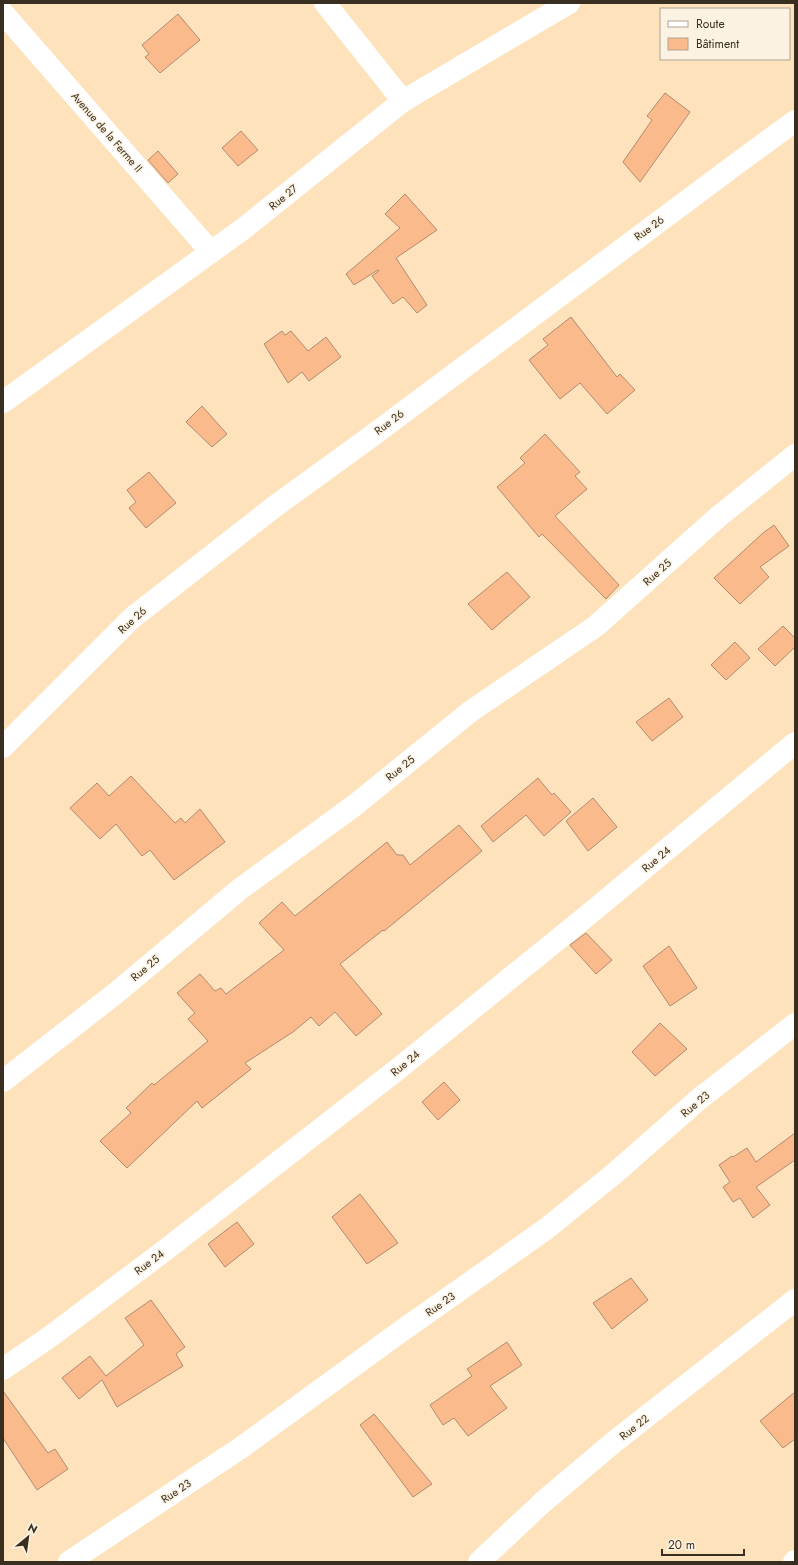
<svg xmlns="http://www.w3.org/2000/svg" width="798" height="1565" viewBox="0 0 798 1565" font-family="Jost,sans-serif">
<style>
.building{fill:#fbba8c;stroke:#b08b72}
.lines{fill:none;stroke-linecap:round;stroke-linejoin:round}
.minor{stroke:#fff;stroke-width:22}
.labels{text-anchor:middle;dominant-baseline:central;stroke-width:3;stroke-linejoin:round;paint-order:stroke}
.street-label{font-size:11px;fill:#392f20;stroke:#fcf2e2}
</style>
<rect width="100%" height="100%" fill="#fde2bb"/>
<g class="building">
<polygon points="178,14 200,40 160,73 145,57 149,54 142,45"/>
<polygon points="665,93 690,112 640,182 623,162 652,120 647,116"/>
<polygon points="241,131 258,150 238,166 222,148"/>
<polygon points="158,151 178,174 168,183 148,160"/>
<polygon points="405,194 437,230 396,258 427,305 417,313 403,297 393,304 372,276 379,271 378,270 354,285 346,274 400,228 385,214"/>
<polygon points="571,317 617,377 620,374 635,390 607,414 580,383 560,399 529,360 548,345 543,339"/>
<polygon points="282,331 285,335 291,331 308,351 326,337 341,357 309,381 302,372 288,383 264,344"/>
<polygon points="202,406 227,434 212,447 186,422"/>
<polygon points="545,434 580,472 575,476 587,489 555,516 619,585 606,599 542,534 539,537 497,487 525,463 520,458"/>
<polygon points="149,472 176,503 146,528 129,508 136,502 127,490"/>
<polygon points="774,525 789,546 760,567 769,577 740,604 714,578 763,533"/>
<polygon points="507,572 530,597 492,630 468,604"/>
<polygon points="783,626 795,638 795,647 775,666 758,649"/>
<polygon points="735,642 750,658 726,680 711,665"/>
<polygon points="669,698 683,717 652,741 636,722"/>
<polygon points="131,776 175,823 181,818 185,823 200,809 225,842 174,880 150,850 142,856 116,824 100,839 70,808 97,783 109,796"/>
<polygon points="538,778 552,795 554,793 571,812 544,836 526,815 493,842 481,826"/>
<polygon points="593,798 617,827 588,851 566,821"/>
<polygon points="459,825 482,851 384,931 383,930 340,964 382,1014 356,1036 335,1012 319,1026 311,1017 293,1032 245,1063 251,1069 202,1108 197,1101 127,1168 100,1141 131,1113 126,1108 152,1083 154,1085 208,1041 188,1019 195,1013 177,993 200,974 215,991 221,988 226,994 284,950 259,923 282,902 295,916 387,842 397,855 403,855 410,865"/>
<polygon points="586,933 612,960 596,974 570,945"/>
<polygon points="669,946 697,988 670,1006 643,966"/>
<polygon points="660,1023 687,1049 655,1076 632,1052"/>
<polygon points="444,1082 460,1100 438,1120 422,1102"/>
<polygon points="795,1133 795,1160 756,1187 770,1205 753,1218 740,1198 733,1202 723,1187 730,1182 719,1165 732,1156 733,1157 747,1148 756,1162"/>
<polygon points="360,1194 398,1243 367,1264 332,1217"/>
<polygon points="237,1222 254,1244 225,1267 208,1244"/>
<polygon points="631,1278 648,1300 612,1329 593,1303"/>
<polygon points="151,1300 185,1347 176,1354 183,1366 117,1407 102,1380 79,1399 62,1378 90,1356 106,1376 144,1345 125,1318"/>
<polygon points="507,1342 522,1365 490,1386 507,1408 468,1436 454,1418 443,1425 430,1405 472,1376 467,1369"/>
<polygon points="3,1391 48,1453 55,1449 68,1469 37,1490 3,1438"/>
<polygon points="795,1392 795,1439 783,1448 760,1421"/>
<polygon points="374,1414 432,1484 413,1497 360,1425"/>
</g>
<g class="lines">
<g class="minor">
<polyline points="325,3 403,101"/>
<polyline points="3,13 211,252"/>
<polyline points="3,402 243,229 403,101 569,3"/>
<polyline points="3,747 132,618 274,507 365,441 735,165 795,121"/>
<polyline points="3,1081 116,993 240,889 355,805 471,711 596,626 718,517 795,455"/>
<polyline points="3,1369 51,1336 164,1251 398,1069 588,915 795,743"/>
<polyline points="69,1562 242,1447 400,1332 546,1229 615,1173 698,1100 795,1024"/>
<polyline points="479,1562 543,1502 614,1442 795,1300"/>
<polyline points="794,1562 795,1561"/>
</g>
</g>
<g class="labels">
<g class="street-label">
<text transform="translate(107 132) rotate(49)">Avenue de la Ferme II</text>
<text transform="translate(283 197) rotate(-39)">Rue 27</text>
<text transform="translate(649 228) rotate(-36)">Rue 26</text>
<text transform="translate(389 422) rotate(-37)">Rue 26</text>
<text transform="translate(657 572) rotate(-42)">Rue 25</text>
<text transform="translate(132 620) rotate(-42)">Rue 26</text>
<text transform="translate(400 768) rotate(-39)">Rue 25</text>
<text transform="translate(656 859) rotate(-40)">Rue 24</text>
<text transform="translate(145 968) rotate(-40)">Rue 25</text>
<text transform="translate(405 1063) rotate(-39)">Rue 24</text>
<text transform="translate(695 1104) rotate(-40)">Rue 23</text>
<text transform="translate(149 1262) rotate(-37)">Rue 24</text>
<text transform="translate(440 1304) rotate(-35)">Rue 23</text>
<text transform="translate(634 1427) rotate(-38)">Rue 22</text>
<text transform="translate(176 1491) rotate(-34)">Rue 23</text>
</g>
</g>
<rect width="798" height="1565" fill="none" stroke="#392f20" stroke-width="8"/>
<rect x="660" y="8" width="130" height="52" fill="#fcf2e2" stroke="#aea494"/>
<rect x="668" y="21" width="20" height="6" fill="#ffffff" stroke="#aea494"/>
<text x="696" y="28" font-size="12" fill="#392f20">Route</text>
<rect x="668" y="38" width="20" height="12" fill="#fbba8c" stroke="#aea494"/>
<text x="696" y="48" font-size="12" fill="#392f20">Bâtiment</text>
<g transform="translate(28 1537) rotate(29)" stroke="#fcf2e2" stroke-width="3" paint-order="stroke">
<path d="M0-3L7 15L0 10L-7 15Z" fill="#392f20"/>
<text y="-6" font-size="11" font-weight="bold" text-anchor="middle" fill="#392f20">N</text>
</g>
<path d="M662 1549v6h82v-6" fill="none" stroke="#392f20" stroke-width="2"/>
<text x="668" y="1549" font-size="12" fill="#392f20" stroke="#fcf2e2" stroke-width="3" paint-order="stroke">20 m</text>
</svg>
